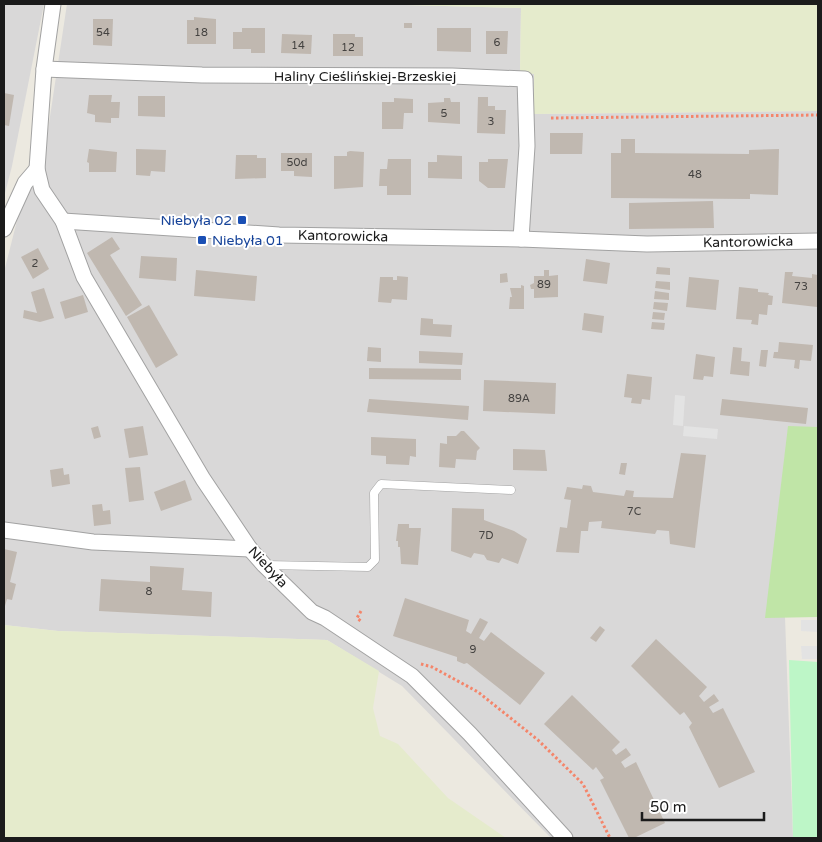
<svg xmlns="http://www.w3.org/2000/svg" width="822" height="842" viewBox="0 0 822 842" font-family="'Varela Round',sans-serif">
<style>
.residential{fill:#d9d8d8}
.farmland{fill:#e5ebcc}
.grass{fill:#c0e5a7}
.park{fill:#bdf6c7}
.parking{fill:#e3e3e3}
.building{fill:#c0b8b0}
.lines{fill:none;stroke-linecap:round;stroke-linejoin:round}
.lane-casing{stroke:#a2a2a2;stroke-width:9}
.street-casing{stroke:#a2a2a2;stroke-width:17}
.path{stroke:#f4856a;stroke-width:3;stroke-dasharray:2.5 2.5;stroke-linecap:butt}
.lane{stroke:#fff;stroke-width:8}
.street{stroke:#fff;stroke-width:15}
.transit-dot{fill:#1a4fb4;stroke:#fff;stroke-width:2}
.labels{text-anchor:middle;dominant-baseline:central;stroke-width:4;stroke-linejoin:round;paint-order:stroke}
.number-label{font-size:11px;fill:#444240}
.street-label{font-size:14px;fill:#1b1b1b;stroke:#fff}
.transit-label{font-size:14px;fill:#164399;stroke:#fff;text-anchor:end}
</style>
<rect width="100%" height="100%" fill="#ece9e0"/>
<g class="residential">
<polygon points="4,4 44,4 12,166 4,197"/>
<polygon points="67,4 368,4 521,8 520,72 534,74 534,114 818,111 818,617 785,617 793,838 551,838 402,686 327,640 58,631 4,625 4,272 24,193 46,143"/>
</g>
<g class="farmland">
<polygon points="368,4 818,4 818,111 534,114 534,74 520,73 521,8"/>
<polygon points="4,625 58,631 327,640 379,671 373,708 380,736 398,744 448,798 506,838 4,838"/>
</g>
<polygon class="grass" points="788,426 818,427 818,617 765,618"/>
<polygon class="park" points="789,660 818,662 818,838 793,838"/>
<g class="parking">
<polygon points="675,395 685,396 683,426 673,425"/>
<polygon points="684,426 718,429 717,439 683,436"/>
<polygon points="801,620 818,620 818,632 801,631"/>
<polygon points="801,646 818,646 818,659 802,659"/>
</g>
<g class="building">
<polygon points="194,17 216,19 216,44 187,44 187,20 194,20"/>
<polygon points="93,19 113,19 112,46 93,45"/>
<rect x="404" y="23" width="8" height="5"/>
<polygon points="242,28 265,28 265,53 251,53 251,49 233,49 233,32 242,32"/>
<polygon points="437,28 471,28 471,52 437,51"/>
<polygon points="486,31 508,31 507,54 486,54"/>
<polygon points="282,34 312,35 311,54 281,53"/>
<polygon points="333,34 355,34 355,37 363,37 363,56 333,56"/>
<polygon points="4,93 14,95 9,126 4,125"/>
<polygon points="89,95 112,95 111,102 120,102 119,118 111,118 111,123 95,122 95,115 87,113"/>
<polygon points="138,96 165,96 165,117 138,116"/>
<polygon points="478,97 488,97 488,106 495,106 495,110 506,110 505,134 477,133"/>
<polygon points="394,98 413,99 413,113 404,113 403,129 382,129 382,102 394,102"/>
<polygon points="444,98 450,98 451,102 460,102 460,124 428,122 428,103 444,102"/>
<polygon points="550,133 583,133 582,154 550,154"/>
<polygon points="621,139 635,139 635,153 749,154 749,150 779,149 778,195 750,194 750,199 611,198 611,153 621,153"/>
<polygon points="89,149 117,152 116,172 89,172 89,163 87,162"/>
<polygon points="136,149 166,150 165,172 151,171 150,176 136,175"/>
<polygon points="350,151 364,152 363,187 334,189 334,156 347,156 347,152"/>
<polygon points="281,153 312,153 312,177 294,176 294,171 281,171"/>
<polygon points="236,155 257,155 257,158 266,158 266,178 235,179"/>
<polygon points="437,155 462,156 462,179 428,178 428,162 437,162"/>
<polygon points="388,159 411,159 411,195 387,195 387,186 379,186 380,169 387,169"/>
<polygon points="488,159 508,159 505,188 488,188 479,181 479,162 488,162"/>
<polygon points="713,201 714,228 629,229 629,203"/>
<polygon points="112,237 120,249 110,255 142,305 126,316 87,253"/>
<polygon points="38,248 49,269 33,279 21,257"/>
<polygon points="141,256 177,258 176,281 139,278"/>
<polygon points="586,259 610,263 607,284 583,281"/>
<polygon points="657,267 670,268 670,275 656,274"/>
<polygon points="196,270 257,276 255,301 194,296"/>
<polygon points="544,270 549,270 549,276 558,275 558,297 534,298 534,289 531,289 530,285 534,283 534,276 544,276"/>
<polygon points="785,272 793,272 792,276 812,278 812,274 818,275 817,307 782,303"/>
<polygon points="507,273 508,282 500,283 500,274"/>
<polygon points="397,276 408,277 407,300 392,299 391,303 378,302 380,277 393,277 393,280 397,280"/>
<polygon points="689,277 719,280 716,310 686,307"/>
<polygon points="656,281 670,282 670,290 655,288"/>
<polygon points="521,285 524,286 524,309 509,309 510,297 512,297 510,288 521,288"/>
<polygon points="739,287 758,289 758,292 769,293 768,295 773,296 772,305 768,305 767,315 759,314 758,325 751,324 752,320 736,319"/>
<polygon points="44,288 54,318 40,322 23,318 24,310 37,313 31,292"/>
<polygon points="655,291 669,293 669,300 654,299"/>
<polygon points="83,295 88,312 65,319 60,302"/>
<polygon points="654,302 668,303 667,311 653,309"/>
<polygon points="149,305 178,355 156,368 127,317"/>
<polygon points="653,312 665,313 664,320 652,319"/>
<polygon points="584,313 604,316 602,333 582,330"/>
<polygon points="421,318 433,319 433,324 452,325 451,337 420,335"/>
<polygon points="652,322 665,323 664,330 651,329"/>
<polygon points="779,342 813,345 811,361 800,360 799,369 794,368 795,360 773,358 774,352 778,352"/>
<polygon points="368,347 381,348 381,362 367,361"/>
<polygon points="733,347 742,348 741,361 750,362 749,376 730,374"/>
<polygon points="761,350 768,350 766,367 759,366"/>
<polygon points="419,351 463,353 462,365 419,363"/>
<polygon points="696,354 715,357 713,377 704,376 703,380 693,379"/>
<polygon points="369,368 461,369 461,380 369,379"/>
<polygon points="627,374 652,377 650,400 642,399 641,404 631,403 632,398 624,397"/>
<polygon points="484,380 556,383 555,414 483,411"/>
<polygon points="369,399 469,406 468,420 367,412"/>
<polygon points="722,399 808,408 806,424 720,415"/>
<polygon points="98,426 101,437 94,439 91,428"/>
<polygon points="143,426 148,455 129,458 124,429"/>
<polygon points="461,431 464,431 480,448 477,451 476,460 456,459 455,468 439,467 440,443 447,444 447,436 456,436"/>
<polygon points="371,437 416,439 416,457 410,456 409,465 386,464 386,456 371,455"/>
<polygon points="513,449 545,450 547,471 513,470"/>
<polygon points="681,453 706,455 695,548 670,544 669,531 657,530 655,534 601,528 602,521 589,522 588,531 581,531 579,553 556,552 560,527 567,528 571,500 564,499 567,487 582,489 583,485 591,486 593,492 624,496 626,490 634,491 633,497 673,498"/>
<polygon points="621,463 627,463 625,475 619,474"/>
<polygon points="140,467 144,500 129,502 125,468"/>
<polygon points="63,468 64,475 69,474 70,484 52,487 50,470"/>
<polygon points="185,480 192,500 161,511 154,492"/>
<polygon points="102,504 103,511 110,510 111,524 94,526 92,505"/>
<polygon points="452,508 484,509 484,520 514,531 527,539 518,564 502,558 499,563 487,560 484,555 474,553 471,558 451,551"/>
<polygon points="398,524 409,524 409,528 421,528 418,565 401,564 400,547 398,547 398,541 396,541"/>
<polygon points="4,549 17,552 10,582 16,584 12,600 7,599 5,606"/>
<polygon points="150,566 184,568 182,590 212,592 211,617 99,611 101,579 150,582"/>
<polygon points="405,598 469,620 466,631 471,634 480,618 488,622 479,638 484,641 491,632 545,673 520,705 467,663 464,664 457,661 457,657 393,636"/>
<polygon points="600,626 605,630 596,642 590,638"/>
<polygon points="656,639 707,687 699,696 704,702 714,694 719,701 709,707 713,713 723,708 755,772 719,788 689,727 692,723 684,712 680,715 631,666"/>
<polygon points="572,695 620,742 612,750 616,755 626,748 631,755 621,762 625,768 636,762 665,823 634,838 629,838 600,780 604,778 596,767 593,770 544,724"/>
</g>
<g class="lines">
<g class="lane-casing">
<polyline id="lane" points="266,565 368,567 375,560 374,493 381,484 511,490"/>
</g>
<g class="street-casing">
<g id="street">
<polyline points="53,4 44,69 37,169 42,190 63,221 84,277 203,479 250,549 264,565 312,612 325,618 412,676 470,734 565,838"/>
<polyline points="44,69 202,75 452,76 525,79 527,146 521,239"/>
<polyline points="63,221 279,235 521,239 647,244 818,241"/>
<polyline points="4,229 25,183 37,169"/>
<polyline points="4,530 93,542 250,549"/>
</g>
</g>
<g class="path">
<polyline points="551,118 818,115"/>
<polyline points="361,611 357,618 362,622"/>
<polyline points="421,664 432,667 478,692 538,740 583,784 610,838"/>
</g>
<use href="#lane" class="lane"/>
<use href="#street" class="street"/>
</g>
<g class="transit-dot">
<rect x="237" y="215" width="10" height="10" rx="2.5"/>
<rect x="197" y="235" width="10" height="10" rx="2.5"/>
</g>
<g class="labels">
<g class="number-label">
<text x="103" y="32">54</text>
<text x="201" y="32">18</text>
<text x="497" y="42">6</text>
<text x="298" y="45">14</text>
<text x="348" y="47">12</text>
<text x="444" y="113">5</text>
<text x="491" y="121">3</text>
<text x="297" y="162">50d</text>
<text x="695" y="174">48</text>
<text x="35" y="263">2</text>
<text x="544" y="284">89</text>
<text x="801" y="286">73</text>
<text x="519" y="398">89A</text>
<text x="634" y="511">7C</text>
<text x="486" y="535">7D</text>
<text x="149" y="591">8</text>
<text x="473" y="649">9</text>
</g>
<g class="street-label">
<text x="365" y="76">Haliny Cieślińskiej-Brzeskiej</text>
<text transform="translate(343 236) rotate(1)">Kantorowicka</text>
<text transform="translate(748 242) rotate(-1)">Kantorowicka</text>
<text transform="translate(268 567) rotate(47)">Niebyła</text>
</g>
<g class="transit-label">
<text x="232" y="220">Niebyła 02</text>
<text x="212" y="240" text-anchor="start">Niebyła 01</text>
</g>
</g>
<rect width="822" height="842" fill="none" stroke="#1b1b1b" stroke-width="10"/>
<path d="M642 812v8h122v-8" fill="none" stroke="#1b1b1b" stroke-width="2.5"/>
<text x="650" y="812" font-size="15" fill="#1b1b1b" stroke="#ffffff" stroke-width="4" paint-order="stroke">50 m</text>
</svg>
